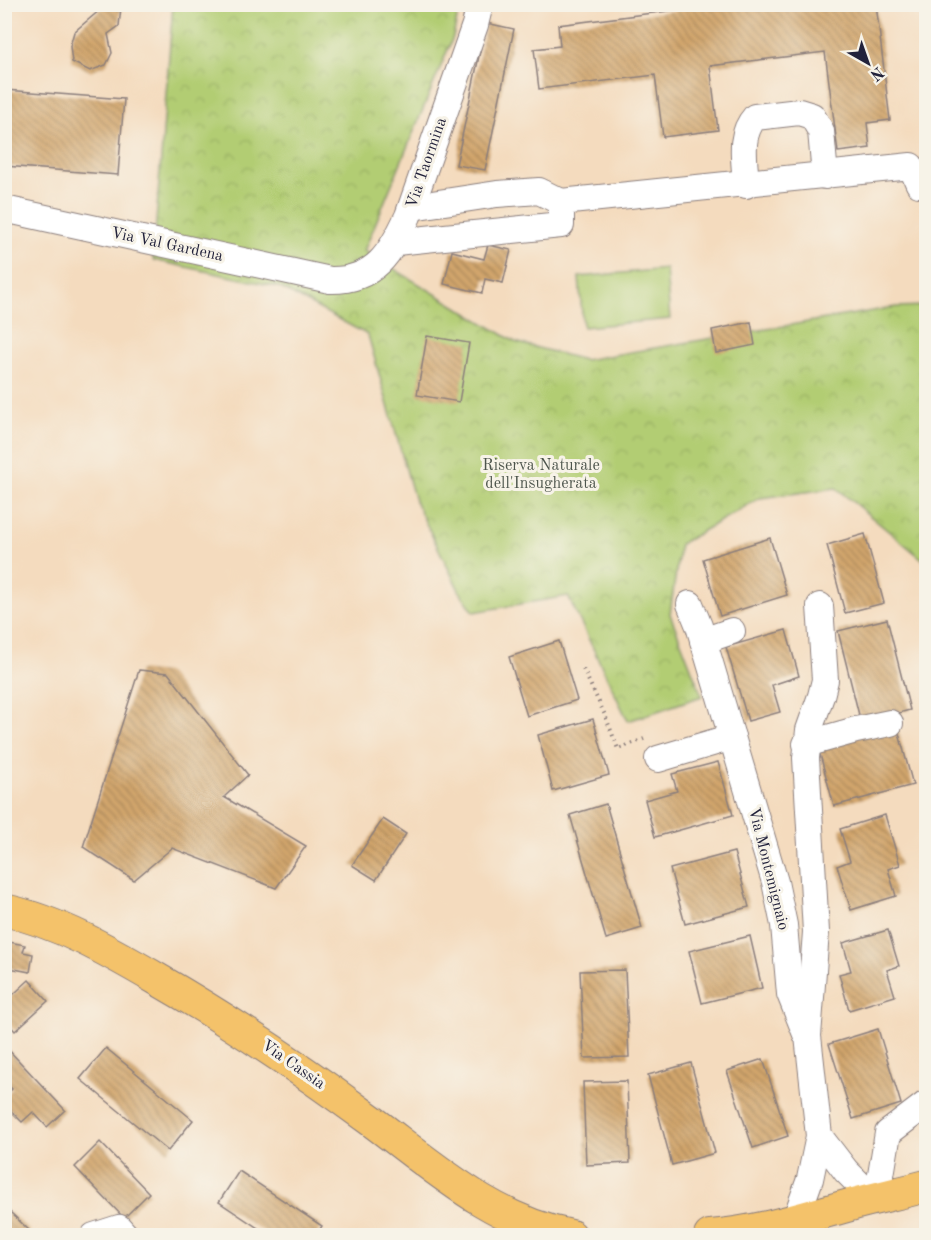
<svg xmlns="http://www.w3.org/2000/svg" width="931" height="1240" viewBox="0 0 931 1240" font-family="'Old Standard TT',serif">
<style>
.green{fill:#b2cd73;stroke:#6a7857;stroke-width:1.5}
.park{fill:url(#park-crowns);stroke:#6a7857;stroke-width:1.5}
.building{fill:url(#building-back-hatch)}
.lines{fill:none;stroke-linecap:round;stroke-linejoin:round}
.minor-casing{stroke:#8b7e7c;stroke-width:28}
.major-casing{stroke:#8b7e7c;stroke-width:34}
.path{stroke:#8b7e7c;stroke-width:4;stroke-dasharray:1.5 4.5;stroke-linecap:butt}
.minor{stroke:#fff;stroke-width:26}
.major{stroke:#f4c26a;stroke-width:32}
.labels{text-anchor:middle;dominant-baseline:central;stroke-width:6;stroke-linejoin:round;paint-order:stroke}
.street-label{font-size:16px;fill:#22223b;stroke:#f7f3e8}
.park-label{font-size:16px;fill:#4d554c;stroke:#f7f3e8}
</style>
<defs>
<pattern id="park-crowns" width="20" height="18" patternUnits="userSpaceOnUse" patternTransform="scale(1.5)"><rect width="20" height="18" fill="#b2cd73"/><path d="M2 6a3 3 0 1 1 6 0M12 15a3 3 0 1 1 6 0" fill="none" stroke="#99b064"/></pattern>
<pattern id="building-back-hatch" width="6" height="6" patternUnits="userSpaceOnUse" patternTransform="scale(1.5)"><rect width="6" height="6" fill="#d1a56c"/><path d="M-1 5l2 2M0 0l6 6M5-1l2 2" fill="none" stroke="#a9865a"/></pattern>
</defs>
<rect width="100%" height="100%" fill="#f7f3e8"/>
<filter id="ink" filterUnits="userSpaceOnUse"><feTurbulence type="fractalNoise" baseFrequency=".0167" numOctaves="2"/><feDisplacementMap in="SourceGraphic" scale="12" xChannelSelector="R" yChannelSelector="G"/><feConvolveMatrix kernelMatrix="1 2 1 2 8 2 1 2 1" color-interpolation-filters="sRGB"/></filter>
<filter id="wash" filterUnits="userSpaceOnUse"><feTurbulence type="fractalNoise" baseFrequency=".008" numOctaves="4" result="noise"/><feDisplacementMap in="SourceGraphic" scale="24" xChannelSelector="R" yChannelSelector="G"/><feGaussianBlur stdDeviation="1.35" result="paint"/><feColorMatrix in="noise" values="0 0 0 0 0 0 0 0 0 0 0 0 0 0 0 0 0 1.4 0 .05"/><feComposite in="paint" operator="in"/></filter>
<g filter="url(#wash)">
<rect width="100%" height="100%" fill="#f4dbbe"/>
<polygon class="green" points="666,269 670,319 583,327 579,277"/>
<polygon class="park" points="173,5 460,5 453,37 364,251 515,342 584,360 896,307 926,306 926,562 836,488 760,498 680,544 670,614 702,696 628,721 568,596 474,612 460,592 415,501 368,335 279,287 153,260"/>
<g id="blocks">
<g class="building">
<polygon points="107,4 121,7 119,26 108,34 112,53 106,65 90,71 72,62 70,46 74,32"/>
<polygon points="724,4 876,4 890,120 867,123 870,148 838,152 825,52 710,66 718,130 663,137 655,75 539,89 534,49 560,46 558,25"/>
<polygon points="486,23 514,29 485,170 456,165"/>
<polygon points="926,45 926,84 925,84 921,46"/>
<polygon points="5,90 124,99 118,175 5,166"/>
<polygon points="488,245 511,250 503,283 485,279 482,293 444,284 452,251 484,259"/>
<polygon points="751,322 755,345 716,353 712,330"/>
<polygon points="427,336 469,343 459,402 417,395"/>
<polygon points="865,534 884,603 845,613 827,545"/>
<polygon points="770,538 787,595 720,616 703,559"/>
<polygon points="887,619 910,710 861,723 838,631"/>
<polygon points="786,630 799,676 772,685 780,712 748,721 726,647"/>
<polygon points="559,641 577,700 527,716 509,657"/>
<polygon points="139,670 168,673 248,775 224,797 306,846 276,888 172,848 134,880 83,847"/>
<polygon points="593,719 609,775 553,791 538,735"/>
<polygon points="897,726 913,785 834,806 818,747"/>
<polygon points="718,762 733,815 655,837 645,800 677,791 672,774"/>
<polygon points="606,804 642,928 606,939 570,815"/>
<polygon points="885,815 900,865 888,869 896,896 851,910 837,866 850,861 840,829"/>
<polygon points="383,819 406,834 376,880 352,865"/>
<polygon points="734,852 749,907 685,924 670,869"/>
<polygon points="888,930 899,966 887,970 895,996 849,1010 839,974 851,971 843,943"/>
<polygon points="750,936 762,988 702,1003 689,951"/>
<polygon points="4,941 25,945 23,952 33,954 30,972 4,967"/>
<polygon points="625,970 629,1057 584,1058 580,971"/>
<polygon points="29,980 48,1001 15,1031 4,1019 4,1003"/>
<polygon points="878,1029 901,1104 853,1119 829,1044"/>
<polygon points="4,1045 65,1110 47,1127 33,1112 22,1122 4,1104 4,1097 12,1089 4,1081"/>
<polygon points="106,1048 193,1120 168,1151 80,1079"/>
<polygon points="763,1059 788,1136 753,1148 727,1071"/>
<polygon points="691,1063 715,1153 672,1165 648,1075"/>
<polygon points="627,1081 630,1163 586,1165 583,1082"/>
<polygon points="100,1142 149,1193 124,1218 75,1167"/>
<polygon points="239,1171 322,1226 316,1236 270,1236 219,1202"/>
<polygon points="10,1212 30,1231 25,1236 4,1236 4,1218"/>
</g>
</g>
</g>
<g filter="url(#ink)">
<use href="#blocks" fill-opacity="0" stroke="#8b7e7c" stroke-width="1.5"/>
<g class="lines">
<g class="minor-casing">
<g id="minor">
<path d="M746,185c-1,-24 -8,-49 9,-68l44,-5 13,4 9,15 4,45"/>
<polyline points="412,207 497,194 539,191 561,202"/>
<path d="M4,209l326,71c45,1 61,-27 78,-64l67,-191 5,-21"/>
<polyline points="396,242 561,225 561,202 911,166 919,184 926,183"/>
<polyline points="690,604 699,626 775,882 784,925 790,994 806,1034"/>
<polyline points="703,641 732,631"/>
<polyline points="806,744 856,730 890,723"/>
<polyline points="658,759 732,737"/>
<polyline points="819,1136 846,1171 874,1199"/>
<polyline points="877,1199 888,1133 926,1104"/>
<polyline points="795,1221 810,1179 819,1136 808,1036 816,932 806,758 809,730 821,696 825,680 820,606"/>
<polyline points="94,1236 119,1228 126,1236"/>
</g>
</g>
<g class="major-casing">
<g id="major">
<path d="M4,910c55,12 105,41 153,69 75,43 146,91 215,142 62,46 121,100 199,115"/>
<path d="M710,1236c49,-4 93,-18 140,-31 25,-7 51,-12 76,-19"/>
</g>
</g>
<polyline class="path" points="583,669 605,715 618,749 644,739"/>
<use href="#minor" class="minor"/>
<use href="#major" class="major"/>
</g>
</g>
<g class="labels">
<g class="street-label">
<text transform="translate(427 163) rotate(-71)">Via Taormina</text>
<text transform="translate(167 245) rotate(12)">Via Val Gardena</text>
<text transform="translate(768 869) rotate(76)">Via Montemignaio</text>
<text transform="translate(293 1065) rotate(35)">Via Cassia</text>
</g>
<g class="park-label">
<text x="541" y="466">Riserva Naturale<tspan x="541" dy="18">dell'Insugherata</tspan></text>
</g>
</g>
<rect width="931" height="1240" fill="none" stroke="#f7f3e8" stroke-width="24"/>
<g transform="translate(868 63) rotate(140)" stroke="#f7f3e8" stroke-width="4.5" paint-order="stroke">
<path d="M0-4.5L10 22L0 15L-10 22Z" fill="#22223b"/>
<text y="-9" font-size="16" font-weight="bold" text-anchor="middle" fill="#22223b">N</text>
</g>
</svg>
